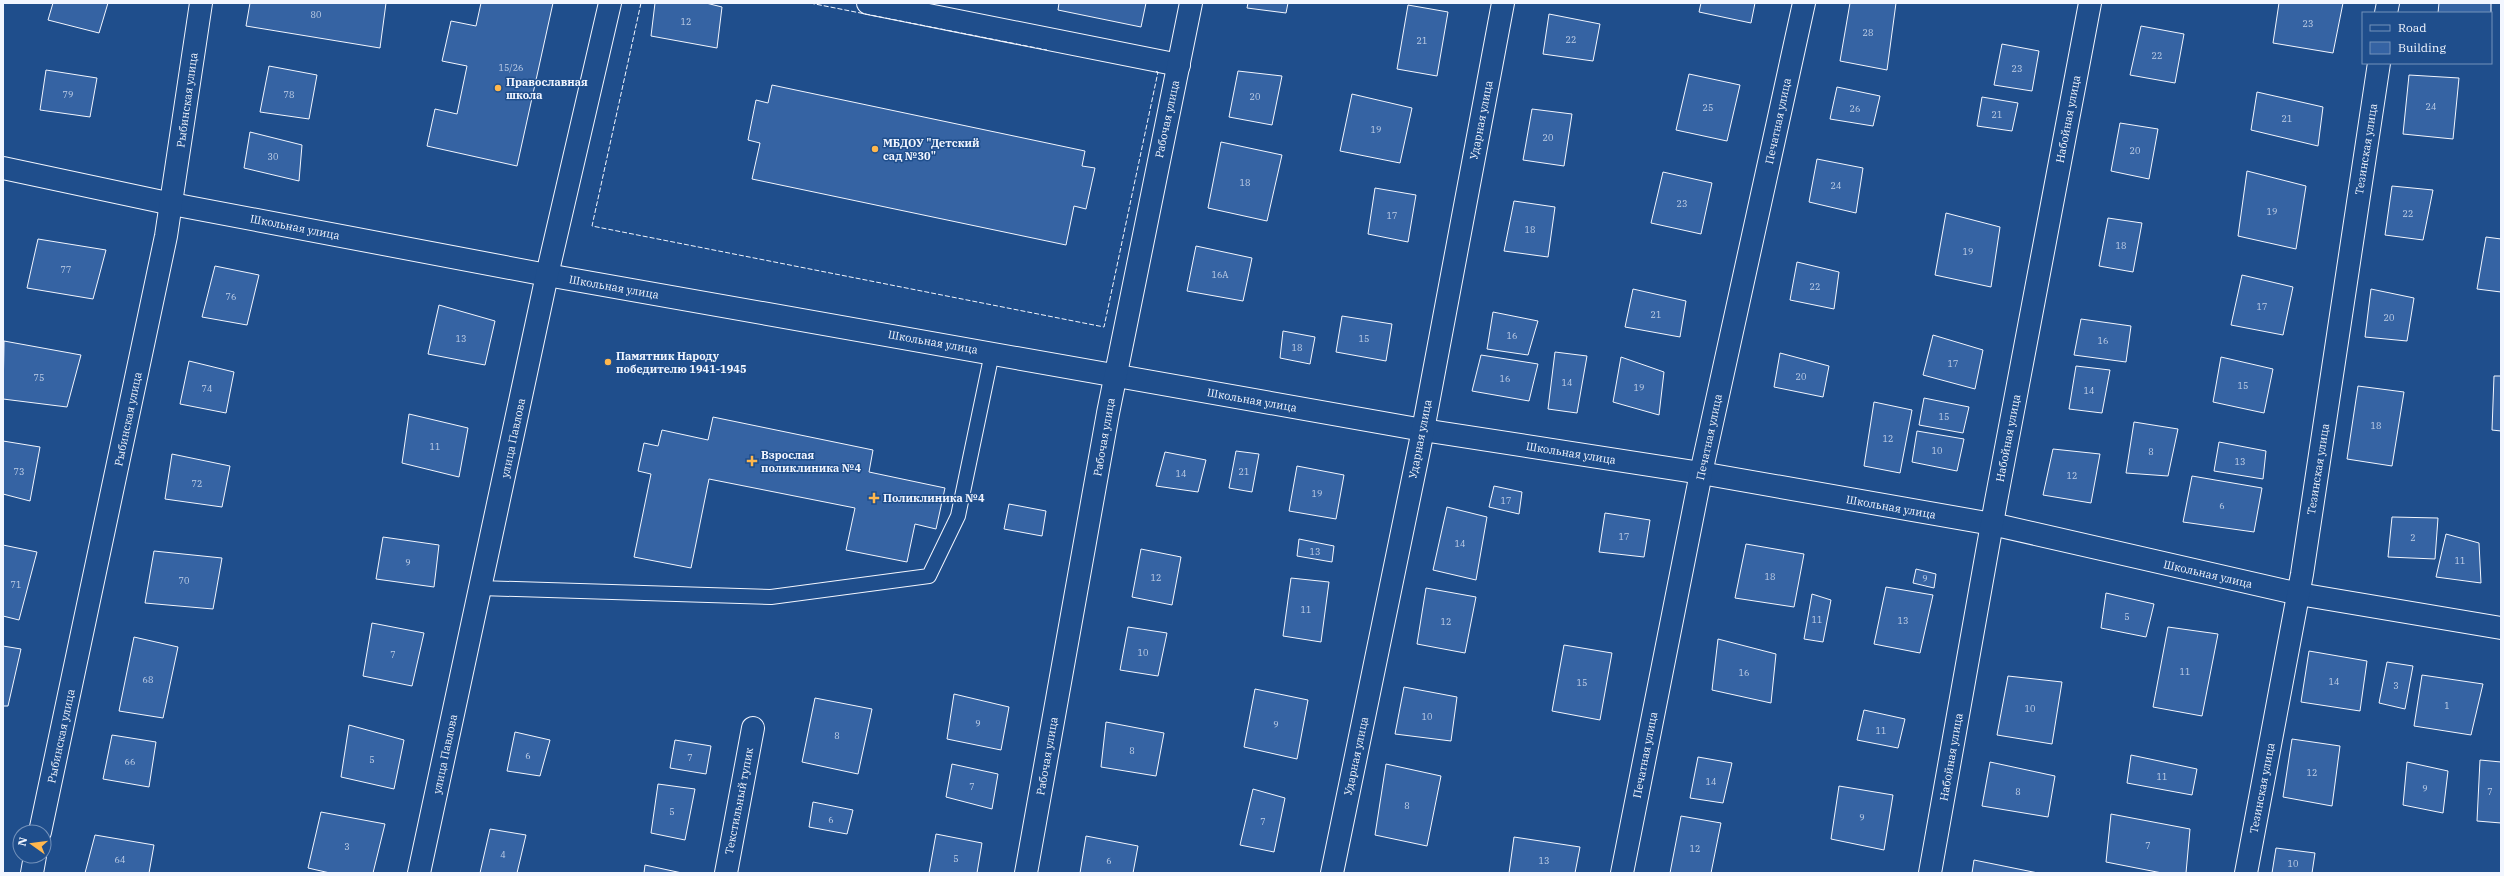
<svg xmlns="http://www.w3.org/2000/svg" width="2504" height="876" viewBox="0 0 2504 876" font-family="'IBM Plex Serif',serif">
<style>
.building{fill:#3563a3;stroke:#f2f6ff}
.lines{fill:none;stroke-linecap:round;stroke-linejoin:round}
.lane-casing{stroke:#f2f6ff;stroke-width:16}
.street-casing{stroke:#f2f6ff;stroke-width:24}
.secondary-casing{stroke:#f2f6ff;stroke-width:24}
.lane{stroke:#1f4e8c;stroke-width:14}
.street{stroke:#1f4e8c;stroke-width:22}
.secondary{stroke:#1f4e8c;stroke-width:22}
.fence{stroke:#f2f6ff;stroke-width:1;stroke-dasharray:5 2;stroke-linecap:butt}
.poi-dot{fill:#ffb74d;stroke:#1f4e8c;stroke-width:1.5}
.labels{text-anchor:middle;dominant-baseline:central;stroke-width:3;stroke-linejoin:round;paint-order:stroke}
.number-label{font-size:9px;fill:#c3d1e8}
.poi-label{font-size:11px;font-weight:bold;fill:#f2f6ff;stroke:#1f4e8c;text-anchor:start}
.street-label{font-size:11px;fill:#f2f6ff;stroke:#1f4e8c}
</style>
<rect width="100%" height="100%" fill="#1f4e8c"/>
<g class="building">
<polygon points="53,3 108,3 99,33 48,20"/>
<polygon points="250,3 386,3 380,48 246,26"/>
<polygon points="481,3 553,3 517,166 427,146 435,109 457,114 467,66 442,61 451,21 476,26"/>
<polygon points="655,3 706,3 722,7 717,48 651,36"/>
<polygon points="1059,3 1146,3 1141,27 1058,10"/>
<polygon points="1248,3 1288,3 1286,13 1247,8"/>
<polygon points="1701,3 1755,3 1751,23 1699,12"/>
<polygon points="1850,3 1896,3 1887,70 1840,61"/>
<polygon points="2279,3 2343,3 2333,53 2273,43"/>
<polygon points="2439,3 2491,3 2491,13 2438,13"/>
<polygon points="1408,5 1448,12 1437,76 1397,69"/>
<polygon points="1549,14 1600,24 1593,61 1543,54"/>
<polygon points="2141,26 2184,34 2175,83 2130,75"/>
<polygon points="2002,44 2039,51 2032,91 1994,85"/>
<polygon points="269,66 317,75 309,119 260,112"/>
<polygon points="46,70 97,78 90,117 40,110"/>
<polygon points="1238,71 1282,76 1272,125 1229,117"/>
<polygon points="1689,74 1740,85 1727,141 1676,130"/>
<polygon points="2409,75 2459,78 2453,139 2403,134"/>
<polygon points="772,85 1085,151 1082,166 1095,168 1086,209 1074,206 1066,245 752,179 760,143 748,140 756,100 768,103"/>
<polygon points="1837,87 1880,96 1873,126 1830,119"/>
<polygon points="2257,92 2323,107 2318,146 2251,130"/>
<polygon points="1352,94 1412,108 1400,163 1340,151"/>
<polygon points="1982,97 2018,103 2012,131 1977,126"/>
<polygon points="1532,109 1572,114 1564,166 1523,160"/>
<polygon points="2120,123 2158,129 2149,179 2111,171"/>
<polygon points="250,132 302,145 299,181 244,168"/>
<polygon points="1221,142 1282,155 1267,221 1208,208"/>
<polygon points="1817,159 1863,168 1856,213 1809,202"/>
<polygon points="2247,171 2306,186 2296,249 2238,236"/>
<polygon points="1663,172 1712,183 1701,234 1651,223"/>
<polygon points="2392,186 2433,190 2423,240 2385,235"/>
<polygon points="1375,188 1416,195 1408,242 1368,234"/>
<polygon points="1514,201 1555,207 1548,257 1504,251"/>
<polygon points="1946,213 2000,227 1991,287 1935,275"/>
<polygon points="2108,218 2142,223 2133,272 2099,266"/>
<polygon points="2486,237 2501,239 2501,292 2477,289"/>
<polygon points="38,239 106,250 93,299 27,288"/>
<polygon points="1196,246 1252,258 1243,301 1187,291"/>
<polygon points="1797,262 1839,272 1834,309 1790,300"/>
<polygon points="215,266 259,275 247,325 202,317"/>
<polygon points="2242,275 2293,287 2283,335 2231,325"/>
<polygon points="1633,289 1686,301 1680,337 1625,327"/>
<polygon points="2371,289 2414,298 2407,341 2365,337"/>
<polygon points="439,305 495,321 485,365 428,354"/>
<polygon points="1493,312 1538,321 1528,355 1487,349"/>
<polygon points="1342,316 1392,324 1386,361 1336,352"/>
<polygon points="2081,319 2131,326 2126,362 2074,355"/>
<polygon points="1283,331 1315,337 1310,364 1280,358"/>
<polygon points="1933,335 1983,350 1975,389 1923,375"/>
<polygon points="4,341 81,355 67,407 3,399"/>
<polygon points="1555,352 1587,356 1577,413 1548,409"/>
<polygon points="1780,353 1829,366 1823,397 1774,387"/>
<polygon points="1481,355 1538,364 1529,401 1472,391"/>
<polygon points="1621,357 1664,372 1659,415 1613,402"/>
<polygon points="2221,357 2273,369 2264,413 2213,402"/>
<polygon points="189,361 234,372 226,413 180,404"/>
<polygon points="2076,366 2110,370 2102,413 2069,409"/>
<polygon points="2494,376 2501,376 2501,431 2492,430"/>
<polygon points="2358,386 2404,392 2392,466 2347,459"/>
<polygon points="1924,398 1969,407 1963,433 1919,425"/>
<polygon points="1874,402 1912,410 1900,473 1864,466"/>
<polygon points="409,414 468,428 459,477 402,463"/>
<polygon points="713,417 873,450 869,472 945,488 936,529 915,524 907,562 846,550 855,508 709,479 691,568 634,557 651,474 638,471 644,443 658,446 662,430 708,440"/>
<polygon points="2134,422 2178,429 2168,476 2126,473"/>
<polygon points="1917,431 1964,439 1957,471 1912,462"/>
<polygon points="3,441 40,447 30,501 3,494"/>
<polygon points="2219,442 2266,451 2263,479 2214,471"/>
<polygon points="2053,449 2100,454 2091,503 2043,495"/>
<polygon points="1236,451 1259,454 1252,492 1229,488"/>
<polygon points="1165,452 1206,460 1198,492 1156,486"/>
<polygon points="172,454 230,466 222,507 165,499"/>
<polygon points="1297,466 1344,475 1336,519 1289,511"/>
<polygon points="2192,476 2262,488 2254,532 2183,522"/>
<polygon points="1494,486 1522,492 1519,514 1489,507"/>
<polygon points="1009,504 1046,511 1042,536 1004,529"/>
<polygon points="1447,507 1487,517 1476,580 1433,570"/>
<polygon points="1605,513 1650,520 1644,557 1599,552"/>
<polygon points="2392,517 2438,518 2435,559 2388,557"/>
<polygon points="2446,534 2479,543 2481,583 2436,577"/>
<polygon points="383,537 439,545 434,587 376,579"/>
<polygon points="1299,539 1334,546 1332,562 1297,556"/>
<polygon points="1746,544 1804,554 1794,607 1735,598"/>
<polygon points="3,545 37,552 19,620 3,616"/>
<polygon points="1141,549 1181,557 1172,605 1132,597"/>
<polygon points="154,551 222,558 213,609 145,603"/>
<polygon points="1916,569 1936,574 1934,588 1913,583"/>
<polygon points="1291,578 1329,582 1321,642 1283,636"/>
<polygon points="1886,587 1933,595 1920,653 1874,644"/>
<polygon points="1426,588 1476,597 1465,653 1417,644"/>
<polygon points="2106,593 2154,604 2146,637 2101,628"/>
<polygon points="1812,594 1831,600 1823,642 1804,639"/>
<polygon points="372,623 424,633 412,686 363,676"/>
<polygon points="1128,627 1167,633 1158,676 1120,670"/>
<polygon points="2168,627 2218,634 2202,716 2153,707"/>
<polygon points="134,637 178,647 163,718 119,711"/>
<polygon points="1718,639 1776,654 1771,703 1712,690"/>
<polygon points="1564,645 1612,653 1600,720 1552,711"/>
<polygon points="3,646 21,649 8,706 3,706"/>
<polygon points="2309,651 2367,661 2360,711 2301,702"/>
<polygon points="2387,662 2413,666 2405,709 2379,703"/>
<polygon points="2422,675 2483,684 2471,735 2414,726"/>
<polygon points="2008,676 2062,682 2052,744 1997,735"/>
<polygon points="1404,687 1457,697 1451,741 1395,734"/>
<polygon points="1255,689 1308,700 1297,759 1244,747"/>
<polygon points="954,694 1009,707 1001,750 947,739"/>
<polygon points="815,698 872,709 858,774 802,762"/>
<polygon points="1864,710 1905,719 1898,748 1857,740"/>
<polygon points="1106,722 1164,733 1156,776 1101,767"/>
<polygon points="349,725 404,740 394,789 341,777"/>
<polygon points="515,732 550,740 540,776 507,771"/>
<polygon points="112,735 156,742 149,787 103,779"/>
<polygon points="2292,739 2340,746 2332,806 2283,797"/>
<polygon points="675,740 711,746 706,774 670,768"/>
<polygon points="2131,755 2197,769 2192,795 2127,783"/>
<polygon points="1698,757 1732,763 1723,803 1690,798"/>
<polygon points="2480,760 2501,762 2501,823 2477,821"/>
<polygon points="1990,762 2055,776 2048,817 1982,806"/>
<polygon points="2407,762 2448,771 2443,813 2403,805"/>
<polygon points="952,764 998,774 992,809 946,797"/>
<polygon points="1386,764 1441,776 1427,846 1375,835"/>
<polygon points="658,784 695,789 685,840 651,833"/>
<polygon points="1839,786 1893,795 1884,850 1831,839"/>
<polygon points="1253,789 1285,798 1274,852 1240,845"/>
<polygon points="813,802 853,810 847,834 809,827"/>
<polygon points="321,812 385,824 373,873 330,873 308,868"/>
<polygon points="2111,814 2190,829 2186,873 2162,873 2106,862"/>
<polygon points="1681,816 1721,823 1711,873 1670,873"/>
<polygon points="490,829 526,835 517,873 480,873"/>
<polygon points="936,834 982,843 977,873 929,873"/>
<polygon points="95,835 154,845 149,873 85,873"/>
<polygon points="1086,836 1138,846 1133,873 1080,873"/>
<polygon points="1514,837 1580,847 1575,873 1509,873"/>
<polygon points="2276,848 2315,853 2312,873 2272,873"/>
<polygon points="1974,860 2038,873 1972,873"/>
<polygon points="645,865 682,873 644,873"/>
</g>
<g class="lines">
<g class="lane-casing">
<polyline id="lane" points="480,588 771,597 929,576 958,516 992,353"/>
</g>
<g class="street-casing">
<g id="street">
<polyline points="868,3 1179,65"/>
<polyline points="2386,13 2388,3"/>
<polyline points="3,168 172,204 547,275 1423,430 1701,473 1992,524 2299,594 2501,628"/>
<polyline points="419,873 547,275 610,3"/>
<polyline points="726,873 753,728"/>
<polyline points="1026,873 1108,413 1191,3"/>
<polyline points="1332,873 1423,430 1503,3"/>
<polyline points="1622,873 1701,473 1804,3"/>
<polyline points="1930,873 1996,501 2090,3"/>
<polyline points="2246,873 2302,574 2379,63"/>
</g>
</g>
<g class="secondary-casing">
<g id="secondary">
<polyline points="40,832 166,236 201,3"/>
<polyline points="32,873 35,856"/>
</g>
</g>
<use href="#lane" class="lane"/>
<use href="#street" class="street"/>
<use href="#secondary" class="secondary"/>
<g class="fence">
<polyline points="641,3 592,226 1104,327 1158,72 1155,71"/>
<polyline points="810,3 1047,50"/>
</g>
</g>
<g class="poi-dot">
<circle cx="498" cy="88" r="4"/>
<circle cx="875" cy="149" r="4"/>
<circle cx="608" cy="362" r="4"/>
<path d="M750 455h4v4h4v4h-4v4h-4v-4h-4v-4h4z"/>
<path d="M872 492h4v4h4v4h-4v4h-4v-4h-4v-4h4z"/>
</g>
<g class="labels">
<g class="number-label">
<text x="316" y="14">80</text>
<text x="686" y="21">12</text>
<text x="2308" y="23">23</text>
<text x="1868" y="32">28</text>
<text x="1571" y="39">22</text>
<text x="1422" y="40">21</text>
<text x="2157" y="55">22</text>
<text x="511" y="67">15/26</text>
<text x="2017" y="68">23</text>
<text x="68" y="94">79</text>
<text x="289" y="94">78</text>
<text x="1255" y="96">20</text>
<text x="2431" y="106">24</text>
<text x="1708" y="107">25</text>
<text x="1855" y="108">26</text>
<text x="1997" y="114">21</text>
<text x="2287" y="118">21</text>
<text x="1376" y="129">19</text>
<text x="1548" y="137">20</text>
<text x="2135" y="150">20</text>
<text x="273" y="156">30</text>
<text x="1245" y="182">18</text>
<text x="1836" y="185">24</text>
<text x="1682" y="203">23</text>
<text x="2272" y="211">19</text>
<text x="2408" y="213">22</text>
<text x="1392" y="215">17</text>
<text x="1530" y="229">18</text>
<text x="2121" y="245">18</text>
<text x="1968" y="251">19</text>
<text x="66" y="269">77</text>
<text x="1220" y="274">16А</text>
<text x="1815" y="286">22</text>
<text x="231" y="296">76</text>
<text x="2262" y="306">17</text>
<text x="1656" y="314">21</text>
<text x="2389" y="317">20</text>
<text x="1512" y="335">16</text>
<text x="461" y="338">13</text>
<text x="1364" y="338">15</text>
<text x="2103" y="340">16</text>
<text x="1297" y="347">18</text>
<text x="1953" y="363">17</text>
<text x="1801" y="376">20</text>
<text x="39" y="377">75</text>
<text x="1505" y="378">16</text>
<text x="1567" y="382">14</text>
<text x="2243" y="385">15</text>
<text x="1639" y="387">19</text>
<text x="207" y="388">74</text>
<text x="2089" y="390">14</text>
<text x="1944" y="416">15</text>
<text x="2376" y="425">18</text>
<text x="1888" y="438">12</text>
<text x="435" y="446">11</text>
<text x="1937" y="450">10</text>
<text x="2151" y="451">8</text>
<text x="2240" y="461">13</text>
<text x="19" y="471">73</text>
<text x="1244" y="471">21</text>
<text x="1181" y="473">14</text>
<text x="2072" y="475">12</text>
<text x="197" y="483">72</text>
<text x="1317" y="493">19</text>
<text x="1506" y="500">17</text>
<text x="2222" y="505">6</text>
<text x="1624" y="536">17</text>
<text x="2413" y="537">2</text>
<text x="1460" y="543">14</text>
<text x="1315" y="551">13</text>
<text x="2460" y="560">11</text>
<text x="408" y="562">9</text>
<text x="1770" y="576">18</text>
<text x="1156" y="577">12</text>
<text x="1925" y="578">9</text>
<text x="184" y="580">70</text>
<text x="16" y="584">71</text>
<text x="1306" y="609">11</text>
<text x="2127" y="616">5</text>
<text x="1817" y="619">11</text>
<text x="1903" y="620">13</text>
<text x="1446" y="621">12</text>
<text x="1143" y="652">10</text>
<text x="393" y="654">7</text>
<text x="2185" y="671">11</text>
<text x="1744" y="672">16</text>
<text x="148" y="679">68</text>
<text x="2334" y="681">14</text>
<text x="1582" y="682">15</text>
<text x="2396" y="685">3</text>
<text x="2447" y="705">1</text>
<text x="2030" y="708">10</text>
<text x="1427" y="716">10</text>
<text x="978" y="723">9</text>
<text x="1276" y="724">9</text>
<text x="1881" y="730">11</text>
<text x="837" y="735">8</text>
<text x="1132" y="750">8</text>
<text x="528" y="755">6</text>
<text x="690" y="757">7</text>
<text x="372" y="759">5</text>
<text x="130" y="761">66</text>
<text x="2312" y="772">12</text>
<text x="2162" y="776">11</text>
<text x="1711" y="781">14</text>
<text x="972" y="786">7</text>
<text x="2425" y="788">9</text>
<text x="2018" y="791">8</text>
<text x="2490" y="791">7</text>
<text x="1407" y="805">8</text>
<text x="672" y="811">5</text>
<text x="1862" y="817">9</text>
<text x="831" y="819">6</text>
<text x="1263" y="821">7</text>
<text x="2148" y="845">7</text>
<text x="347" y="846">3</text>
<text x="1695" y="848">12</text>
<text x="503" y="854">4</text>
<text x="956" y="858">5</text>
<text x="120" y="859">64</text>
<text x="1109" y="860">6</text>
<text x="1544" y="860">13</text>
<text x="2293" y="863">10</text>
</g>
<g class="poi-label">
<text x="506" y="82">Православная<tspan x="506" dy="13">школа</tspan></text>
<text x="883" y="143">МБДОУ "Детский<tspan x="883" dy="13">сад №30"</tspan></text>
<text x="616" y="356">Памятник Народу<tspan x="616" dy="13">победителю 1941-1945</tspan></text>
<text x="761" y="455">Взрослая<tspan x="761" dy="13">поликлиника №4</tspan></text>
<text x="883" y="498">Поликлиника №4</text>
</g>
<g class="street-label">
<text transform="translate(187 100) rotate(-82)">Рыбинская улица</text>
<text transform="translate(1167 119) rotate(-78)">Рабочая улица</text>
<text transform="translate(2068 119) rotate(-79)">Набойная улица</text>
<text transform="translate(1481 120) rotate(-79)">Ударная улица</text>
<text transform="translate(1778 121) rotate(-78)">Печатная улица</text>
<text transform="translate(2366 149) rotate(-81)">Тезинская улица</text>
<text transform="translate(295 227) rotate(11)">Школьная улица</text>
<text transform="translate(614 287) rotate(10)">Школьная улица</text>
<text transform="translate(933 342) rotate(10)">Школьная улица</text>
<text transform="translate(1252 400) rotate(10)">Школьная улица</text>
<text transform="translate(128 419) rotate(-78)">Рыбинская улица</text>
<text transform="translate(1104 437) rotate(-80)">Рабочая улица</text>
<text transform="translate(1709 437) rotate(-78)">Печатная улица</text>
<text transform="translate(513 438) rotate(-78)">улица Павлова</text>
<text transform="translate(2008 438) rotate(-79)">Набойная улица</text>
<text transform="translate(1420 439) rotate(-79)">Ударная улица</text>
<text transform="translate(1571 453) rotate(9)">Школьная улица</text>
<text transform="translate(2318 469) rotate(-81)">Тезинская улица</text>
<text transform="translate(1891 507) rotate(10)">Школьная улица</text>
<text transform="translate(2208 574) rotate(13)">Школьная улица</text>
<text transform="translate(61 736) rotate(-78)">Рыбинская улица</text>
<text transform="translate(445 754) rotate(-78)">улица Павлова</text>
<text transform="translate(1645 755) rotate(-79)">Печатная улица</text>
<text transform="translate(1047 756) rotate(-80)">Рабочая улица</text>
<text transform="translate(1356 756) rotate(-78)">Ударная улица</text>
<text transform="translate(1951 757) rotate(-80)">Набойная улица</text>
<text transform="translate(2262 788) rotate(-79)">Тезинская улица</text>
<text transform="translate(739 801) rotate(-79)">Текстильный тупик</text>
</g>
</g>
<rect width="2504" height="876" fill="none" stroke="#f2f6ff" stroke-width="8"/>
<rect x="2362" y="12" width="130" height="52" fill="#1f4e8c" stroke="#7391ba"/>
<rect x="2370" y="25" width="20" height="6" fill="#1f4e8c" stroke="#7391ba"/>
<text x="2398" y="32" font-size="12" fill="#f2f6ff">Road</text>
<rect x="2370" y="42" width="20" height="12" fill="#3563a3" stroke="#7391ba"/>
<text x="2398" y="52" font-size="12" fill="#f2f6ff">Building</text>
<g transform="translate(32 844) rotate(284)"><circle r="19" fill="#1f4e8c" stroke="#7391ba"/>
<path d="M0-3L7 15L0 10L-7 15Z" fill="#ffb74d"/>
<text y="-6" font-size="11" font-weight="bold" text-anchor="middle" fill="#f2f6ff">N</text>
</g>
</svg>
